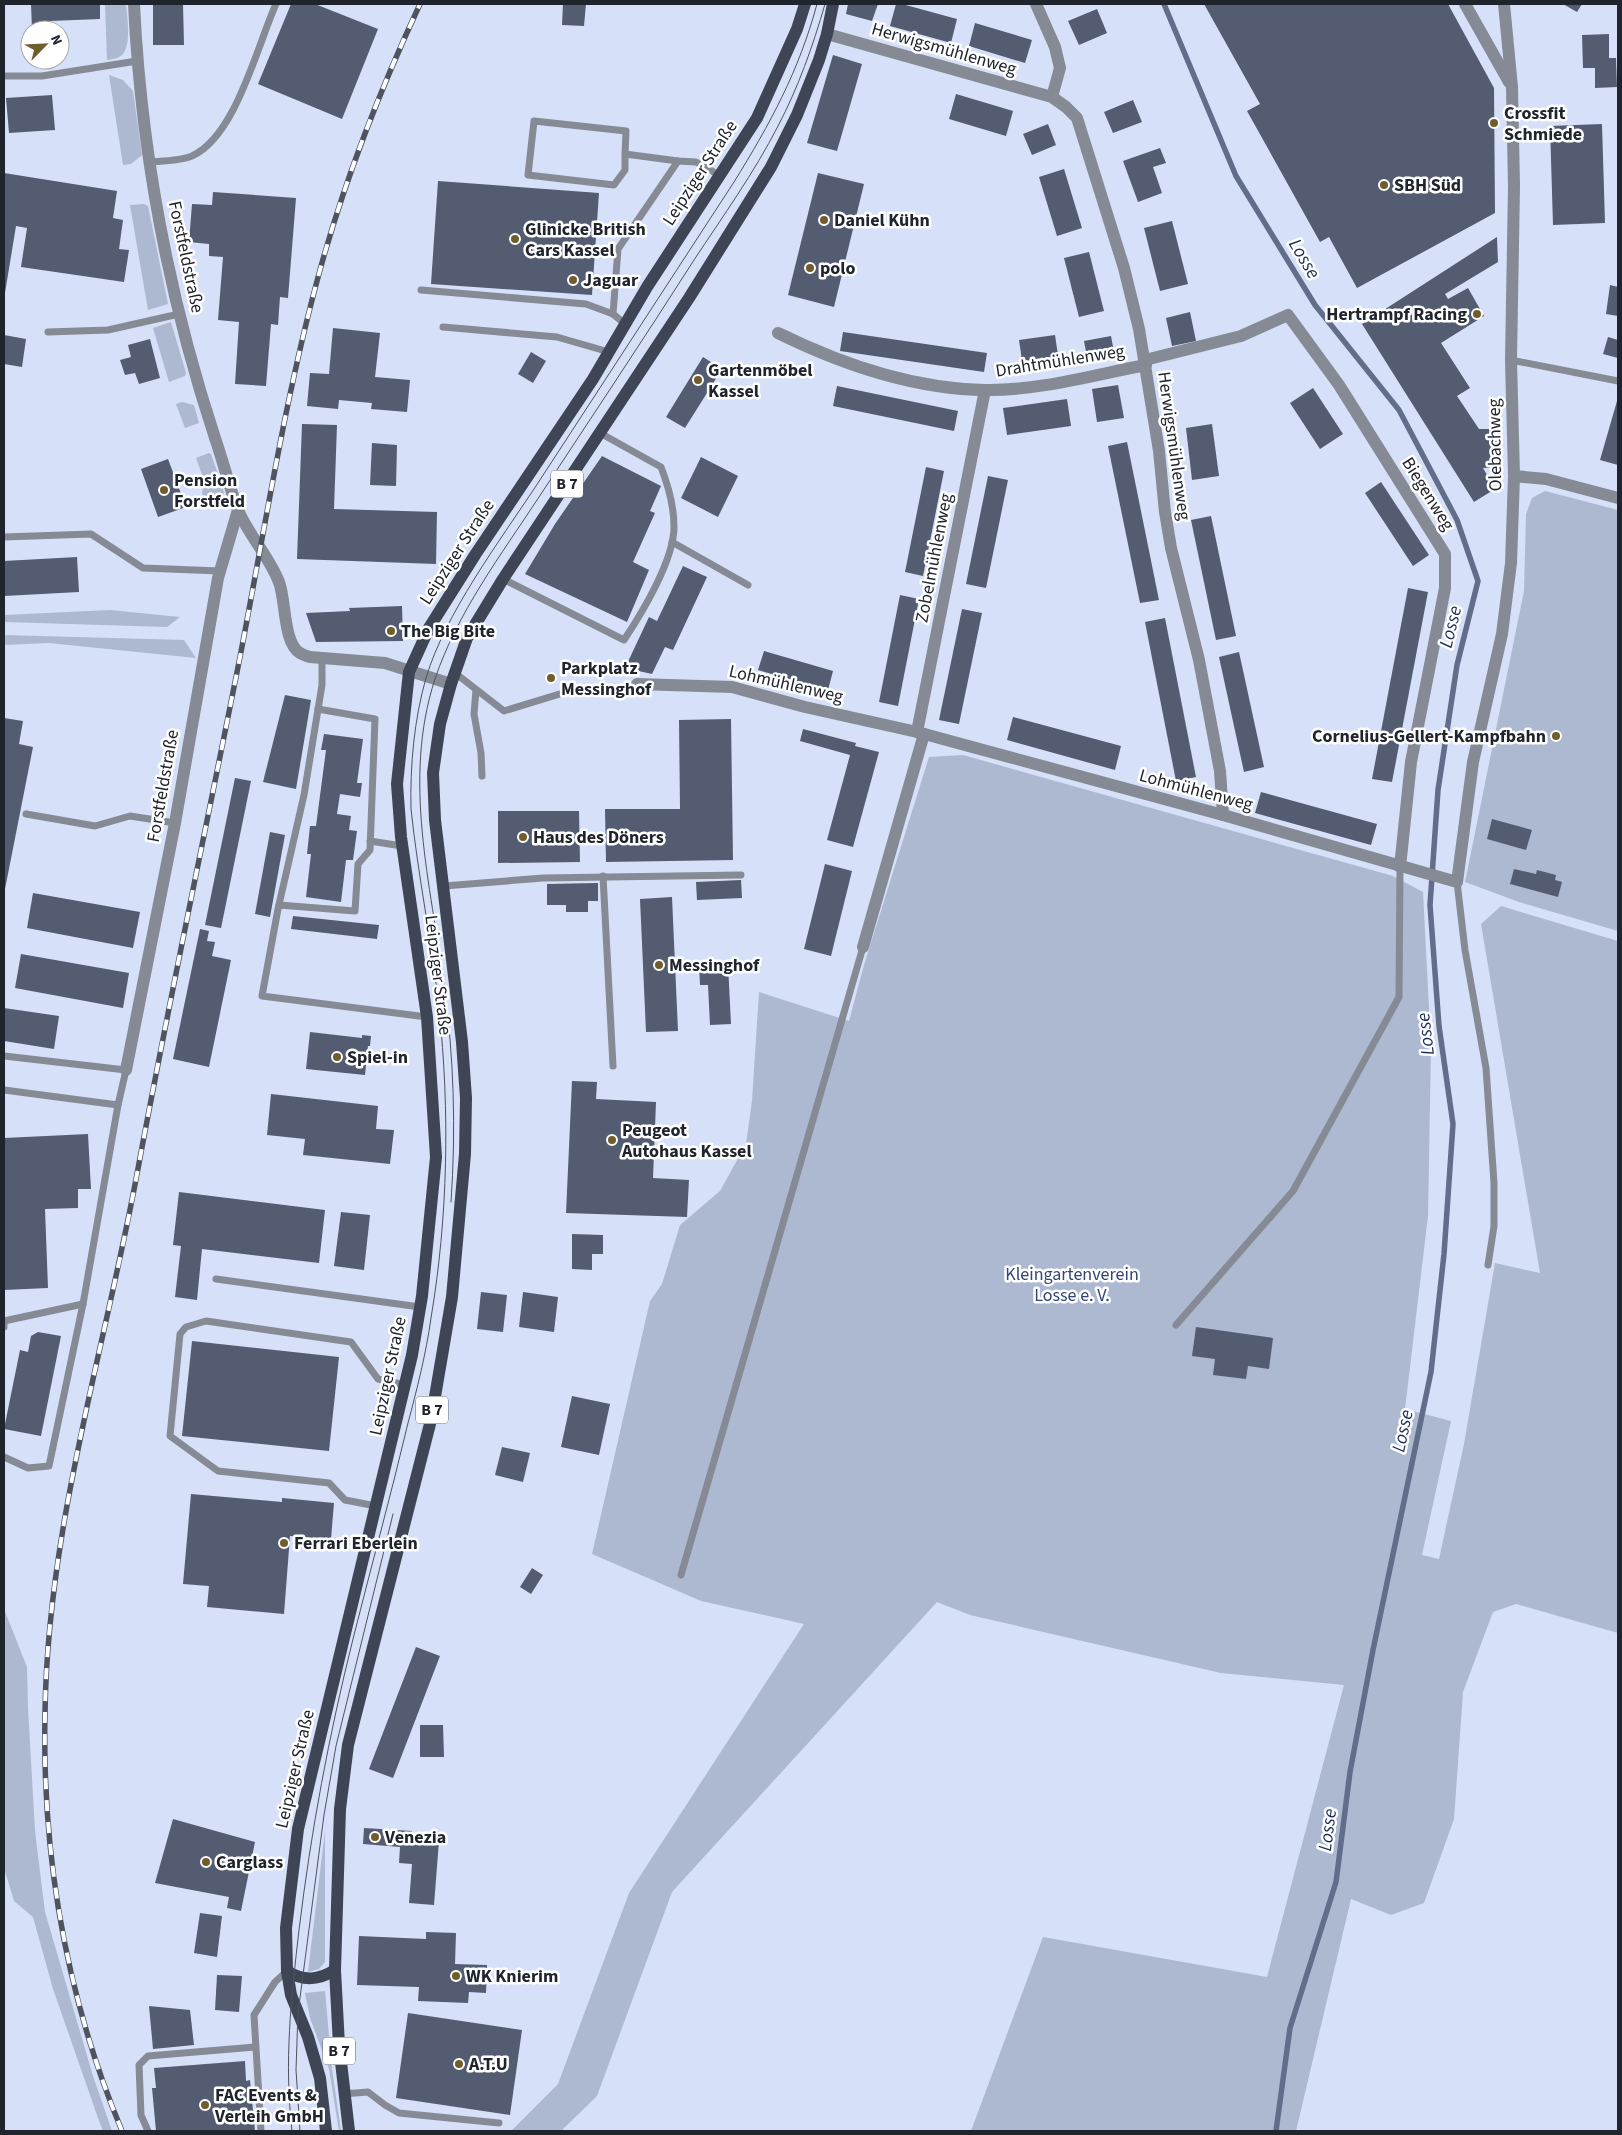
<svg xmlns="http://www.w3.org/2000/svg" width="1622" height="2135" viewBox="0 0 1622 2135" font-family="'Source Sans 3',sans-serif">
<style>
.green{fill:#adb8d1}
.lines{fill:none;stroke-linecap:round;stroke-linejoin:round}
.stream{stroke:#626e89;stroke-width:5.5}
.building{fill:#535c70}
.service{stroke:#868a94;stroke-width:7}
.minor{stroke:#868a94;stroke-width:12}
.tertiary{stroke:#868a94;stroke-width:12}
.primary{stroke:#3e4555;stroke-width:12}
.tram{stroke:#4e5360;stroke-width:1}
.rail-casing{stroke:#4e5360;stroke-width:5.5}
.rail{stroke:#fff;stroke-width:4;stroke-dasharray:11;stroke-linecap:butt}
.poi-dot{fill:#715c2b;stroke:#fff;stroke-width:2}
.labels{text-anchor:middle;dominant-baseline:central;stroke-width:5;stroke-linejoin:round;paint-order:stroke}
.shield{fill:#fff;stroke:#63666c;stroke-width:1}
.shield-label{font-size:16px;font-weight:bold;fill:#20242d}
.street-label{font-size:18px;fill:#20242d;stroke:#fff}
.poi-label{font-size:18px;font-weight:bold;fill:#20242d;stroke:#fff;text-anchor:start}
.park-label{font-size:18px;fill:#324574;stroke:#fff}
.water-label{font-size:19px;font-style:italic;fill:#1b2c59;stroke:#fff}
</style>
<rect width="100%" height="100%" fill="#d6e0f8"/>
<g class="green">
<path d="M105,4h21c1,13 7,47 -7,53 -3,2 -8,2 -12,3z"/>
<polygon points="109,75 123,80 133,91 142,155 131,164 123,165"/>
<polygon points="144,204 148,206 168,304 148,310 130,205"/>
<polygon points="171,322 186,373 185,376 169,382 153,328"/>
<polygon points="182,402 194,405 199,423 185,428 176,404"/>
<polygon points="209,453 211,454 224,492 221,504 208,500 202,494 204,480 196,458"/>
<polygon points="1545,491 1618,510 1618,931 1519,902 1465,882 1524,591 1526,514 1532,498"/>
<polygon points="110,610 180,617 167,627 4,622 4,615"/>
<polygon points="4,635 184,640 196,658 49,643 4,645"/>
<polygon points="963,755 1393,876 1423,892 1431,1047 1428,1216 1405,1409 1451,1421 1422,1555 1439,1559 1464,1444 1495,1263 1540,1273 1481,924 1501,906 1618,941 1618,1633 1516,1604 1493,1612 1463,1692 1454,1819 1424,1903 1391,1915 1351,1899 1296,2131 971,2131 1043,1937 1267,1977 1344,1685 1221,1673 970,1615 937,1602 672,1892 597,2096 561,2131 511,2131 558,2084 629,1893 804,1624 701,1601 592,1554 650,1301 662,1284 680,1225 720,1191 746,1144 752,1101 759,992 849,1021 864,965 929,757"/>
<polygon points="4,1609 27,1667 28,1708 35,1831 45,1912 93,2076 112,2131 103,2131 98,2118 53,1989 33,1917 14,1901 4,1868"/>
<polygon points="325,1831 325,1962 319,1969 308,1972"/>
<polygon points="325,1991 332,2069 341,2131 339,2131 329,2069 310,2018 305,1993"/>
</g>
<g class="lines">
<polyline class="stream" points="1164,4 1236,176 1315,305 1399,410 1457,520 1478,581 1457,665 1438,790 1430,905 1439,1026 1453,1124 1444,1254 1431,1372 1373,1650 1350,1772 1336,1882 1290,2028 1276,2131"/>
</g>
<g class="building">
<polygon points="31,4 100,4 100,19 50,21 51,30 32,30"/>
<polygon points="153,4 183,4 184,45 153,45"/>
<polygon points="291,4 315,4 378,29 342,119 258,84"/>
<polygon points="563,4 586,4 584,26 562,25"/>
<polygon points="848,4 878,4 872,21 846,14"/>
<polygon points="896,4 902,4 957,19 951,43 890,26"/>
<polygon points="1204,4 1448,4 1494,88 1495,213 1357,288 1329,237 1320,242 1247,111 1260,104"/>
<polygon points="1563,4 1582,4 1577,12"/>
<polygon points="1097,9 1107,33 1079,45 1068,21"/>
<polygon points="975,23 1032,40 1025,63 969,46"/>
<polygon points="1609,34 1609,58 1616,58 1617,87 1595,88 1595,68 1583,68 1582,35"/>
<polygon points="833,55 862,64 837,151 807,143"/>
<polygon points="956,94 1013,111 1006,136 949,119"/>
<polygon points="52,95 55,130 9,133 6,98"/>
<polygon points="1133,100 1142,122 1113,133 1104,112"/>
<polygon points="1048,124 1056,145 1032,155 1023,134"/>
<polygon points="1602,124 1605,223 1553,225 1550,126"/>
<polygon points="1160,148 1166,163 1153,167 1162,193 1138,202 1123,161"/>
<polygon points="1064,169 1082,228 1057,236 1039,177"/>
<polygon points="4,173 117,191 113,218 123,220 119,249 129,250 124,282 21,267 27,228 16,226 4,299"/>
<polygon points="818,173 864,184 834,307 788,295"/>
<polygon points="438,181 599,193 592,295 431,284"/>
<polygon points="213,192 296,198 288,298 280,297 278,325 271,324 266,386 235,384 239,322 218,320 223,257 209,256 209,244 189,242 192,204 212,205"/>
<polygon points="1172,221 1188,284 1160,291 1144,228"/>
<polygon points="1497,237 1498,262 1445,294 1448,299 1468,288 1484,316 1441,343 1470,388 1457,396 1479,429 1498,429 1499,467 1483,468 1495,489 1474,502 1362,324"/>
<polygon points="1089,252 1104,311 1079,317 1064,258"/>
<polygon points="1610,285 1618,287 1618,316 1606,314"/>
<polygon points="1190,312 1196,341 1172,346 1166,318"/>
<polygon points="333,328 380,333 375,377 410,380 407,412 371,409 372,403 339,400 338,409 307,406 310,373 329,374"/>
<polygon points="843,332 987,353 984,372 840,351"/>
<polygon points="4,335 26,339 22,367 4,364"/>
<polygon points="1055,335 1059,362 1023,367 1019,340"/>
<polygon points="1111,336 1115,357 1088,362 1084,341"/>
<polygon points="1608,337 1618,340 1618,358 1603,354"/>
<polygon points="150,339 160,378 139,384 135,373 125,375 120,360 131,357 128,345"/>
<polygon points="531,352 546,361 533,383 518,374"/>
<polygon points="703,357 722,369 685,428 666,417"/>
<polygon points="1118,385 1124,418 1097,422 1092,389"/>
<polygon points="837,386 958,411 954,431 833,406"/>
<polygon points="1313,388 1343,434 1320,449 1290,403"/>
<polygon points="1067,399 1071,426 1007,435 1003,408"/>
<polygon points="1617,401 1618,402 1618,465 1600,460"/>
<polygon points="302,424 337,425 334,509 437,512 436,564 297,559"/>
<polygon points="1212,424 1219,476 1192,480 1186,428"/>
<polygon points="1127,442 1159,600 1140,603 1108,446"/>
<polygon points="372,443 397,445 396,486 370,485"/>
<polygon points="602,456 661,486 650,511 655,513 633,562 649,570 627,622 525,574 555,524"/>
<polygon points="701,457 738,476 718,517 681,498"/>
<polygon points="168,459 186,507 158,517 141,469"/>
<polygon points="926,467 944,471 923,576 905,572"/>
<polygon points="988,476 1008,480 986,588 966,584"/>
<polygon points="1381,482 1429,555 1413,566 1365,493"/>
<polygon points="1211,516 1236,636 1216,640 1191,520"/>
<polygon points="77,557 79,592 4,596 4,561"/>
<polygon points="683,566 707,577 673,650 665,647 652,674 625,668 649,617 657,621"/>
<polygon points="1408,588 1428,592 1392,782 1372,779"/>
<polygon points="900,595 919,599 898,706 879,702"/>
<polygon points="402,606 403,641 316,642 306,613 350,611 349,608"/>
<polygon points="962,609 982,613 959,724 939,720"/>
<polygon points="1165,618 1196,777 1176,781 1145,622"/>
<polygon points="764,651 833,671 828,690 758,670"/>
<polygon points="1239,652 1264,767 1244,772 1219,657"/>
<polygon points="285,695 311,700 296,789 263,782"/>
<polygon points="1013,717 1121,746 1115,770 1007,740"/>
<polygon points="4,718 23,721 19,744 33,747 5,889"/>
<polygon points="731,719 733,860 606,862 605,809 680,809 679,720"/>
<polygon points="803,729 856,743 855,746 879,752 853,847 827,840 850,755 800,741"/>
<polygon points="324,734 363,739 357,783 362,783 360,797 340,794 337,814 351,816 349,830 357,831 353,860 346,860 341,902 306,897 311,854 307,854 310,826 316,826 326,750 321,750"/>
<polygon points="235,778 251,781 221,928 205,925"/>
<polygon points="1261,792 1377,824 1371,845 1255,813"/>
<polygon points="498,811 579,811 580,862 498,863"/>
<polygon points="1492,819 1532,830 1526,850 1487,839"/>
<polygon points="270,832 285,835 270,917 255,914"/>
<polygon points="825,864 852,871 831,956 804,949"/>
<polygon points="1514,869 1536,874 1537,870 1556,875 1555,880 1562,882 1558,897 1510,884"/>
<polygon points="741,880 742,898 697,900 696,882"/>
<polygon points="598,883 598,901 588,901 588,912 566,912 566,905 547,905 547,884"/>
<polygon points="33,893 140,912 133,948 27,928"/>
<polygon points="672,897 678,1031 646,1032 640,899"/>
<polygon points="293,916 379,925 377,939 291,929"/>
<polygon points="200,929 209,931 207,941 215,942 212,956 231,960 209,1067 173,1059"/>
<polygon points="21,954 129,973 123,1008 15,988"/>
<polygon points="728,964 731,1024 710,1025 708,985 700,985 699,965"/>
<polygon points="4,1008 59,1016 54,1049 4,1041"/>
<polygon points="310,1032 362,1038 362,1035 371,1036 370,1046 368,1046 365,1075 306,1069"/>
<polygon points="572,1081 597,1082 596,1099 656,1102 653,1178 689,1180 687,1217 566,1213"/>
<polygon points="271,1094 378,1106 376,1129 394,1130 390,1164 303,1155 305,1139 267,1135"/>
<polygon points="88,1134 91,1189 78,1189 78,1208 45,1209 48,1288 4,1290 4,1138"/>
<polygon points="179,1192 325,1210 319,1263 202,1249 197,1300 175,1297 181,1246 173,1245"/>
<polygon points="341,1212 370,1215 364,1270 334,1266"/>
<polygon points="572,1234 603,1235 603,1254 592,1254 592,1270 572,1269"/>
<polygon points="481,1292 507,1295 503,1332 477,1329"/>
<polygon points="523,1292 558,1297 554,1332 519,1327"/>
<polygon points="1196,1327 1273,1338 1269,1369 1248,1366 1246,1379 1213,1375 1215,1359 1192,1356"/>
<polygon points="38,1332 61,1336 41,1436 4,1429 20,1350 28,1352 31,1336"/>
<polygon points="192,1341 339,1357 329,1451 182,1436"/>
<polygon points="572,1396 610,1404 599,1455 561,1447"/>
<polygon points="502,1447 530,1453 523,1482 495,1475"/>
<polygon points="191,1494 282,1502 282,1498 334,1503 331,1539 290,1536 284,1614 207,1607 209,1586 183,1584"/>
<polygon points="532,1568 543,1575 531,1594 520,1587"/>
<polygon points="416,1647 440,1656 393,1778 369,1769"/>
<polygon points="420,1725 443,1725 444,1757 420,1757"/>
<polygon points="173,1819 255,1842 241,1911 227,1908 229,1897 155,1883"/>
<polygon points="364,1828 412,1831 412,1839 439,1841 434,1905 409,1903 412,1864 399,1863 400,1847 363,1844"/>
<polygon points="200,1913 222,1916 217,1957 194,1953"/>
<polygon points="426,1932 456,1933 455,1964 487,1965 486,1993 469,1992 468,2003 418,2001 419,1987 357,1985 359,1936 426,1939"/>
<polygon points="217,1975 242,1976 239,2012 215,2010"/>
<polygon points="149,2006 190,2010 194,2045 153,2049"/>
<polygon points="408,2013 522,2030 510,2115 396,2098"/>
<polygon points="245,2061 246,2081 250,2080 255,2131 156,2131 152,2088 156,2088 154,2068"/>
</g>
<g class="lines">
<g class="service">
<polyline points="4,76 42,76 137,61"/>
<polyline points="625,154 625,170 614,185 528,175 534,121 626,131 625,154 678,161 696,162 719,175"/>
<path d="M150,162c13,-1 30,-1 42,-6 44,-20 65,-110 84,-152"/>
<polyline points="421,290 586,304 613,314"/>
<polyline points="625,324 613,314 618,249 678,161"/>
<polyline points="443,327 557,337 609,352"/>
<polyline points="48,332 108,330 179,314"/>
<polyline points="1511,360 1618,381"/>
<polyline points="4,537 91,534 143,568 220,571"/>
<polyline points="672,542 748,585"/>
<path d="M503,579l121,61c18,-27 50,-80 50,-113 0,-20 -6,-42 -13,-60l-61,-34"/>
<polyline points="322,658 322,685 304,795 278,909 262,996 427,1017"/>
<polyline points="455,673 504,711 576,689"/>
<polyline points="476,690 474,714 481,753 482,776"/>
<polyline points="26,814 95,826 130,816 175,823"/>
<polyline points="370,841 402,846"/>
<polyline points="603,876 613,1066"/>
<polyline points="1457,882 1465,950 1486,1068 1494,1183 1494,1226 1488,1265"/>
<polyline points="444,886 543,878 741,875"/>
<polyline points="279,905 355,911 358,864 370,850 375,719 318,709"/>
<polyline points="4,1056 126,1070 118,1105 83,1304 49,1466 28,1468 4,1457"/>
<polyline points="4,1090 118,1105"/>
<polyline points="216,1279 420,1307"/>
<polyline points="1176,1325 1293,1191 1399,997 1400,867"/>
<polyline points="4,1327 4,1321 83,1304"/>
<polyline points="376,1506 345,1500 329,1483 218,1471 170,1436 180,1334 186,1327 206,1321 351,1342 378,1379 405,1385"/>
<polyline points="681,1575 863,947"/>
<polyline points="343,2094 368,2092 385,2105 399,2113 499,2123"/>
<polyline points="148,2131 141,2115 139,2065 148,2056 255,2047"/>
<polyline points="261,2131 254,2015 275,1982 287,1971"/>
</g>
<g class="minor">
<polyline points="1036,4 1055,47 1060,68 1052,97"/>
<polyline points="1465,4 1509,82"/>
<polyline points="827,34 1052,97 1066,107 1077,118 1124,268 1139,329 1159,451 1165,512 1171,548 1199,660 1220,771 1223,815"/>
<path d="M778,333c63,31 135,56 207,57 53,1 108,-15 161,-25"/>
<polyline points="1145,360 1241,336 1288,315 1339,385 1445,554 1445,588 1411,762 1400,867"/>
<polyline points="1514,476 1546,479 1618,498"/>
<polyline points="637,684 732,687 805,707 917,732 1223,815 1457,882 1473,762 1502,634 1511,563 1514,476 1511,360 1514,186 1512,87 1504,4"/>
<polyline points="917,732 985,390"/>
<polyline points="863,947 924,734"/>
<polyline points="126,1070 175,823 218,578 238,510"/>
</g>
<path class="tertiary" d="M134,4c7,147 35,294 81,434 8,23 14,48 23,72 11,26 31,46 41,72 7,18 4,61 21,71 3,2 7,3 10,4l75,6 66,21"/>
<g class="primary">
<path d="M287,1971c17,11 32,9 48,-1"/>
<polyline points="326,2131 320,2078 308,2037 291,1995 287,1971 286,1928 298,1829 412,1355 422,1296 436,1157 427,1017 401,837 397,784 409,672 429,628 475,555 593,379 647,287 757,118 797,29 805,4"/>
<polyline points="349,2131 339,2045 335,1970 340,1809 348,1745 431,1420 452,1297 465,1154 466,1098 462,1042 435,820 433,773 440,724 451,684 467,638 503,579 689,298 771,167 797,115 819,60 827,34 833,4"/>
</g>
<g class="tram">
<path d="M451,1202c5,-72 3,-145 -7,-217 -13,-101 -42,-205 -9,-306 22,-66 66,-124 104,-182 52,-79 104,-157 155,-237 29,-44 60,-87 84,-134 20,-38 35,-80 47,-122"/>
<path d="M292,2131c-8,-70 -1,-131 7,-201 12,-99 30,-195 54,-291 18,-72 38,-144 55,-216 9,-34 18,-69 23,-105 17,-101 19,-207 8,-309 -7,-67 -21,-133 -28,-200 -1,-43 3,-89 15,-131 19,-64 73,-136 110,-192 66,-101 132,-203 198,-304 36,-58 65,-111 83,-178"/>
<polyline points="300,2131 296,2070 298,2013 324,1815 336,1746 393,1514"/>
</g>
<g class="rail-casing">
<path id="rail" d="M122,2131c-55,-132 -80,-274 -77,-417 2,-183 59,-362 92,-540 32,-173 69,-345 103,-517 25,-129 45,-260 80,-387 25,-91 60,-180 100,-266"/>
</g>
<use href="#rail" class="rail"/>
</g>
<g class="poi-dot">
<circle cx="1494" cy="123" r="5"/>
<circle cx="1384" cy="185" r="5"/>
<circle cx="824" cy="220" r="5"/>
<circle cx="515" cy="239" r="5"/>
<circle cx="810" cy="268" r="5"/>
<circle cx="573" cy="280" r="5"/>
<circle cx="1477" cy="314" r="5"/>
<circle cx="698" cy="380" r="5"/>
<circle cx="164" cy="490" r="5"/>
<circle cx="391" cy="631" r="5"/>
<circle cx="551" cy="678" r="5"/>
<circle cx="1556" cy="736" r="5"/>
<circle cx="523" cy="837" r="5"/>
<circle cx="659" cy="965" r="5"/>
<circle cx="337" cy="1057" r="5"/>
<circle cx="612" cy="1140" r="5"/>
<circle cx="284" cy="1543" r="5"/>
<circle cx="375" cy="1837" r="5"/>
<circle cx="206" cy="1862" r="5"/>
<circle cx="456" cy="1976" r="5"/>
<circle cx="459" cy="2064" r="5"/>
<circle cx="205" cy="2105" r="5"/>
</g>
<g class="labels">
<g class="shield">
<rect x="551" y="470.5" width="32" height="27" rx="4"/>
<rect x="416" y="1396.5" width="32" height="27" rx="4"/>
<rect x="323" y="2037.5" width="32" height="27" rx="4"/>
</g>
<g class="shield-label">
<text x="567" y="484">B 7</text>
<text x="432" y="1410">B 7</text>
<text x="339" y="2051">B 7</text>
</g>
<g class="street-label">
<text transform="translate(944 49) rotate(16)">Herwigsmühlenweg</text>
<text transform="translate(700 173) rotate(-57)">Leipziger Straße</text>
<text transform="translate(186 257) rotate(78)">Forstfeldstraße</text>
<text transform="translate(1060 361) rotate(-9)">Drahtmühlenweg</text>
<text transform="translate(1495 445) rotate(-91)">Olebachweg</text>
<text transform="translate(1174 446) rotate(82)">Herwigsmühlenweg</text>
<text transform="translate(1428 494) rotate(58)">Biegenweg</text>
<text transform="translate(457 552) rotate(-57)">Leipziger Straße</text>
<text transform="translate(934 558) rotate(-79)">Zobelmühlenweg</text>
<text transform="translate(786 684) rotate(13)">Lohmühlenweg</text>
<text transform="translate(163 786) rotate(-80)">Forstfeldstraße</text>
<text transform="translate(1196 790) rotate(15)">Lohmühlenweg</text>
<text transform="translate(438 975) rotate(83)">Leipziger Straße</text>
<text transform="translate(388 1376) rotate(-78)">Leipziger Straße</text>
<text transform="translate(295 1769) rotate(-77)">Leipziger Straße</text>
</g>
<g class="poi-label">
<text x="1504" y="113">Crossfit<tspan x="1504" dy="21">Schmiede</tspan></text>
<text x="1394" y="185">SBH Süd</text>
<text x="834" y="220">Daniel Kühn</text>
<text x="525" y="229">Glinicke British<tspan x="525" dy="21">Cars Kassel</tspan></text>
<text x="820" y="268">polo</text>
<text x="583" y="280">Jaguar</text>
<text x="1467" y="314" text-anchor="end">Hertrampf Racing</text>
<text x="708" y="370">Gartenmöbel<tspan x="708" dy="21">Kassel</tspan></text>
<text x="174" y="480">Pension<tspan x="174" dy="21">Forstfeld</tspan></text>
<text x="401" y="631">The Big Bite</text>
<text x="561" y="668">Parkplatz<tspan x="561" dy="21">Messinghof</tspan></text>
<text x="1546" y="736" text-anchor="end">Cornelius-Gellert-Kampfbahn</text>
<text x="533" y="837">Haus des Döners</text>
<text x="669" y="965">Messinghof</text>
<text x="347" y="1057">Spiel-in</text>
<text x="622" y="1130">Peugeot<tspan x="622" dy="21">Autohaus Kassel</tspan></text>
<text x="294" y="1543">Ferrari Eberlein</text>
<text x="385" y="1837">Venezia</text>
<text x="216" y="1862">Carglass</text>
<text x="466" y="1976">WK Knierim</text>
<text x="469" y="2064">A.T.U</text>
<text x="215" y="2095">FAC Events &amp;<tspan x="215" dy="21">Verleih GmbH</tspan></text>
</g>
<g class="park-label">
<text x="1072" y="1274">Kleingartenverein<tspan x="1072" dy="21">Losse e. V.</tspan></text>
</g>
<g class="water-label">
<text transform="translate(1304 259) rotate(59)">Losse</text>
<text transform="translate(1451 627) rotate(-76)">Losse</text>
<text transform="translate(1426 1034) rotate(-97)">Losse</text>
<text transform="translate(1403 1431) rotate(-78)">Losse</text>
<text transform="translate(1328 1830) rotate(-83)">Losse</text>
</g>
</g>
<rect width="1622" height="2135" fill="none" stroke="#20242d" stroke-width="10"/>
<g transform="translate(45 45) rotate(66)"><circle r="24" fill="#ffffff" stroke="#a6a7ab"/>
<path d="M0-4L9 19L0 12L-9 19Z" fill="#715c2b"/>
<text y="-8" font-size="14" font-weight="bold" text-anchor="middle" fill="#20242d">N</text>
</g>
</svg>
